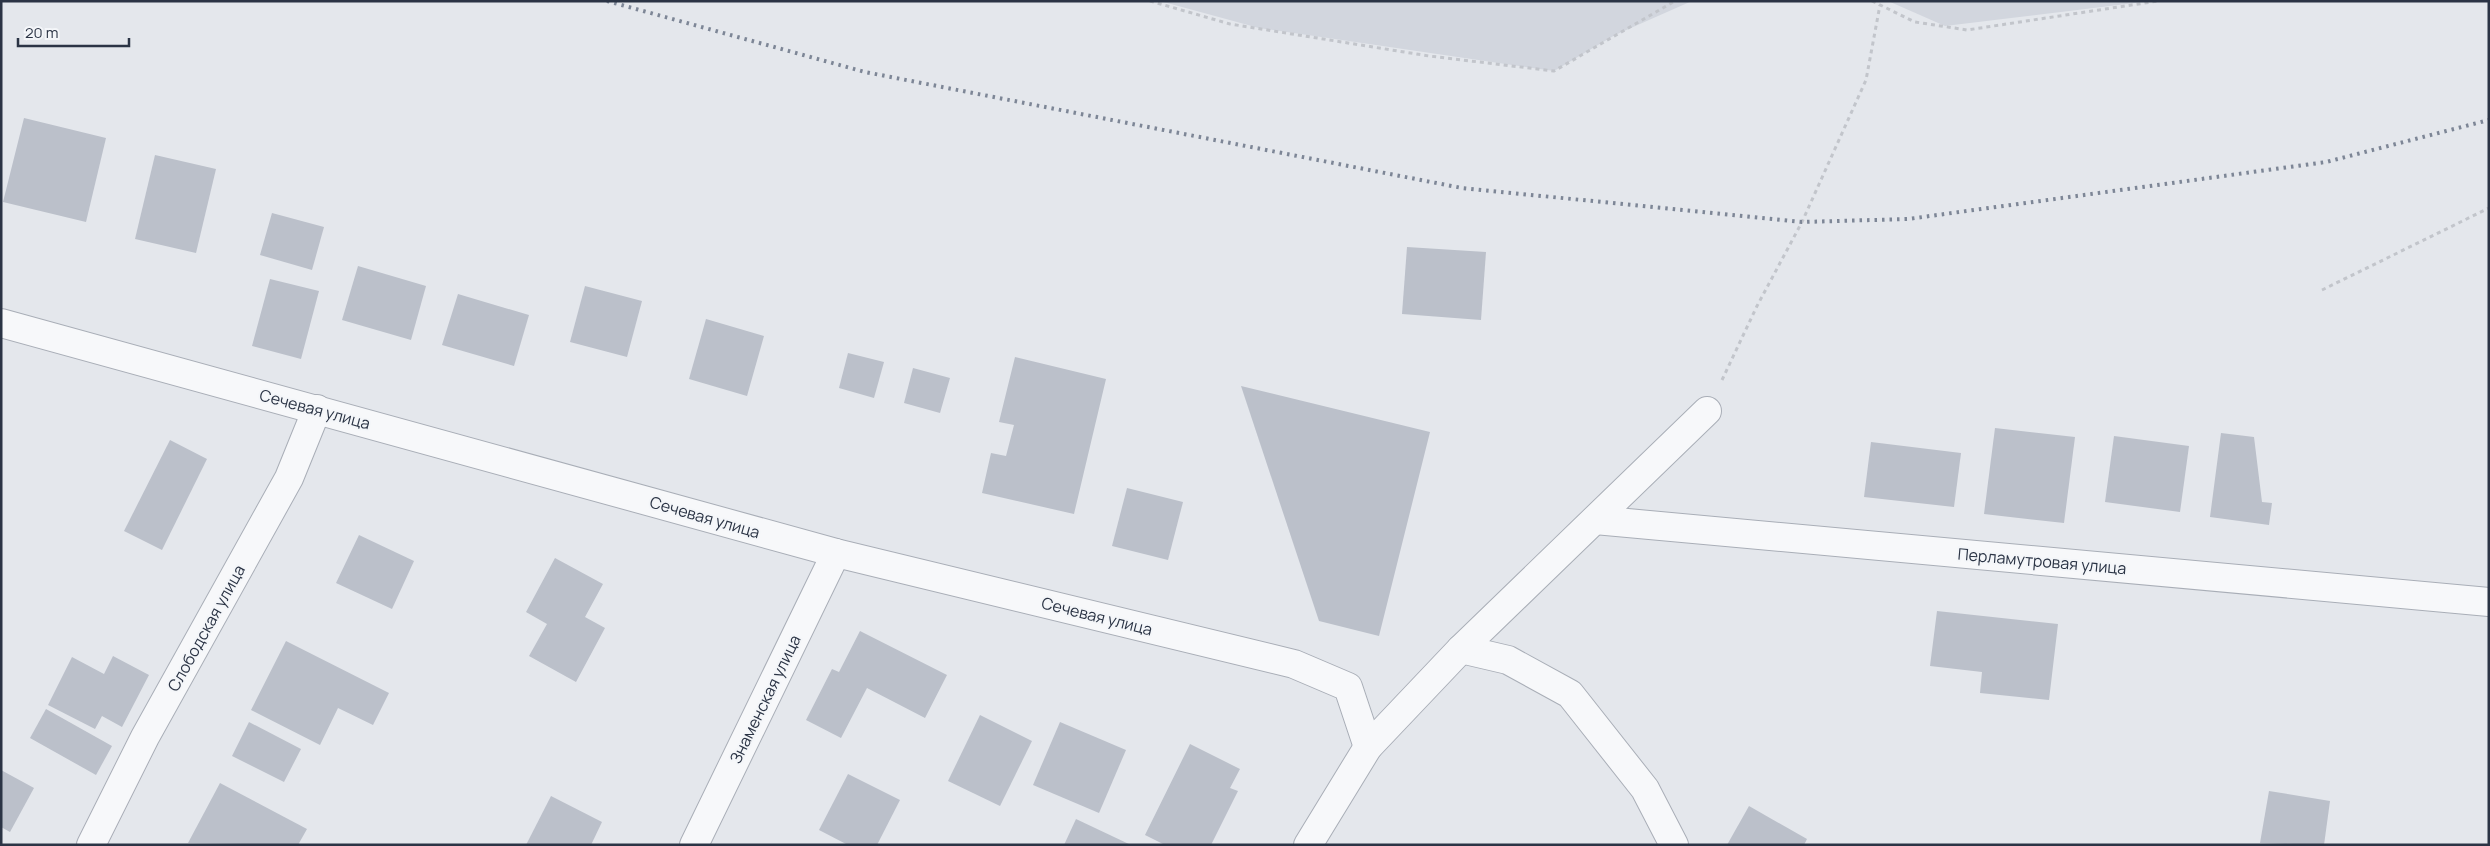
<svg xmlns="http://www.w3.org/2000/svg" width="2490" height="846" viewBox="0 0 2490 846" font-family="Manrope,sans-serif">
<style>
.built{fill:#d2d6de}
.building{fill:#bbc0ca}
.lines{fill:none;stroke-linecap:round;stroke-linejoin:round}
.minor-casing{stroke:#a9aeb7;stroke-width:30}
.path{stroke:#c2c5cb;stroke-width:3;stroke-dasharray:4 4;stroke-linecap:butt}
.minor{stroke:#f7f8fa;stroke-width:28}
.rail{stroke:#7d8696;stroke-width:4;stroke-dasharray:2.5 5;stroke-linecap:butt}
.labels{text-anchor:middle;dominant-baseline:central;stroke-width:4;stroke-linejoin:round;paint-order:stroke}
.street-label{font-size:16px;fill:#2b3445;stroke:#f4f6f9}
</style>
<rect width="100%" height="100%" fill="#e4e7ec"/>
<g class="built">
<polygon points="1160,1 1692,1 1615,35 1554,71 1259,28"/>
<polygon points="1888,1 2151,1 1945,26"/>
</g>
<g class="building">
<polygon points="24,118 106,138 86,222 3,202"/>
<polygon points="155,155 216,169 196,253 135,239"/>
<polygon points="272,213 324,227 312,270 260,255"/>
<polygon points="1407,247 1486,252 1481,320 1402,314"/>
<polygon points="358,266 426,286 411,340 342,320"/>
<polygon points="270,279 319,291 301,359 252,346"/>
<polygon points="585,286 642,301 627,357 570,342"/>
<polygon points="458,294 529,315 514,366 442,345"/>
<polygon points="706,319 764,336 747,396 689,379"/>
<polygon points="848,353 884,362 874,398 839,388"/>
<polygon points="1015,357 1106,379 1074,514 982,493 991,453 1006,456 1014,425 999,422"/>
<polygon points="913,368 950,378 940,413 904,403"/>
<polygon points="1241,386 1430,432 1379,636 1319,621"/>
<polygon points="1995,428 2075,437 2064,523 1984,514"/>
<polygon points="2221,433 2254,437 2262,502 2272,503 2269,525 2210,517"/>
<polygon points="2114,436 2189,446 2180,512 2105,502"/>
<polygon points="170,440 207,459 162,550 124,531"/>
<polygon points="1871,442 1961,453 1954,507 1864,497"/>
<polygon points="1127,488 1183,502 1168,560 1112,546"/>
<polygon points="359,535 414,561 392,609 336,583"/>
<polygon points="555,558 603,584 585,617 605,628 576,682 529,656 547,624 526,612"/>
<polygon points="1937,611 2058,624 2049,700 1980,693 1982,672 1930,666"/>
<polygon points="860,631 947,675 925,718 867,688 841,738 806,720 832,669 839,672"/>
<polygon points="286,641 389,693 373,725 338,708 320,745 251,710"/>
<polygon points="113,656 149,675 122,727 102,716 95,729 48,705 72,657 104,674"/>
<polygon points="46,709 112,746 96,775 30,738"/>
<polygon points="980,715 1032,741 1000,806 948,781"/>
<polygon points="249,722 301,749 284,782 232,756"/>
<polygon points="1060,722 1126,750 1099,813 1033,785"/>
<polygon points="1190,744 1240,769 1230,788 1238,791 1211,845 1165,845 1145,835"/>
<polygon points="1,770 34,788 10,832 1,827"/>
<polygon points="848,774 900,800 877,845 848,845 819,830"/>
<polygon points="220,783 307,829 298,845 188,843"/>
<polygon points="2269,791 2330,801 2324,845 2260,843"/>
<polygon points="551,796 602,822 591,845 526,845"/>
<polygon points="1749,806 1807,839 1804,845 1727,845"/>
<polygon points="1076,819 1131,845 1064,845"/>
</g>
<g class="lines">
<g class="minor-casing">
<g id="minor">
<polyline points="1,323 836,553 1294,664 1348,687 1368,747"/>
<polyline points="1595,520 2489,602"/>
<polyline points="1461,649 1508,660 1570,694 1645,789 1674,845"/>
<polyline points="91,845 145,737 289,478 317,409"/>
<polyline points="694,845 836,553"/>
<polyline points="1308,845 1368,747 1461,649 1707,411"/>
</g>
</g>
<g class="path">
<polyline points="1150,1 1230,24 1429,56 1554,71 1675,1"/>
<polyline points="1872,1 1915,22 1967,30 2158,1"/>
<polyline points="2322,290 2489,208"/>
<polyline points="1722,380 1757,306 1802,222 1866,80 1880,5"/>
</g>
<use href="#minor" class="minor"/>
<polyline class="rail" points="607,1 865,72 1462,188 1802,222 1908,219 2326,162 2489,120"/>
</g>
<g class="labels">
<g class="street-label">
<text transform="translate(315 409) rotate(15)">Сечевая улица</text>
<text transform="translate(705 517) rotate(16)">Сечевая улица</text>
<text transform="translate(2042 561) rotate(5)">Перламутровая улица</text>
<text transform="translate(1097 616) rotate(14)">Сечевая улица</text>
<text transform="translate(206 628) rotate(-61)">Слободская улица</text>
<text transform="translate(765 699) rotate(-64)">Знаменская улица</text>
</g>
</g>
<rect width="2490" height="846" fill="none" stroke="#2b3445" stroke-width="5"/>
<path d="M18 38v8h111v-8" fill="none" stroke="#2b3445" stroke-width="2.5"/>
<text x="25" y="38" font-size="15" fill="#2b3445" stroke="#f4f6f9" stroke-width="4" paint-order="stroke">20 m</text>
</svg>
